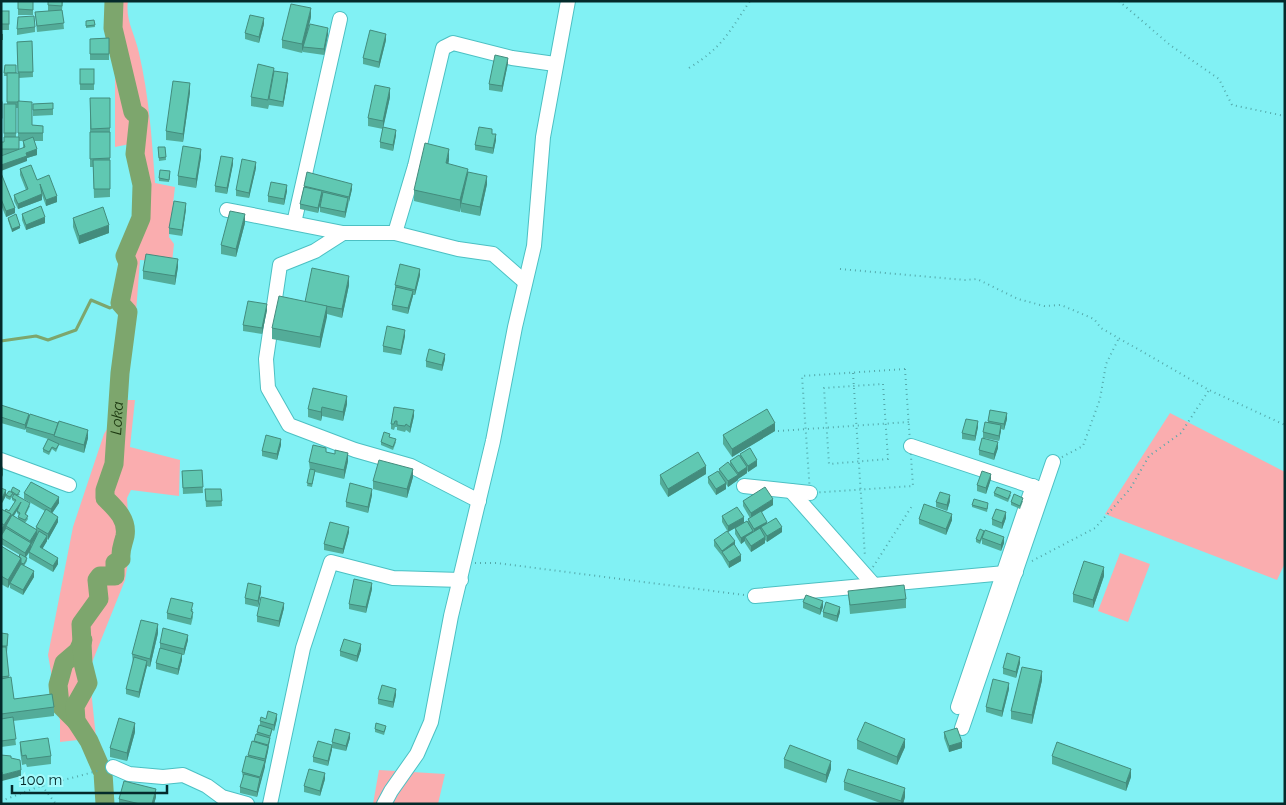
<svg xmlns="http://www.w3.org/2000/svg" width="1286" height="805" viewBox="0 0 1286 805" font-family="Raleway,sans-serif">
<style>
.green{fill:#faadaf}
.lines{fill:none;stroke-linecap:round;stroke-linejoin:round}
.stream{stroke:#7da66d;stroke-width:3}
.river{stroke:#7da66d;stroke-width:19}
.minor-casing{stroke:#4cc0c3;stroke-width:16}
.path{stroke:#54a9ab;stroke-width:2;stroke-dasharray:1 4;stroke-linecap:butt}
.minor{stroke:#fff;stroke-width:14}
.wall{fill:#53ac99;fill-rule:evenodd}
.shaded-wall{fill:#438c7d}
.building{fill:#60c8b2;stroke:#438c7d}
.labels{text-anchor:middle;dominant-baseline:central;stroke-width:4;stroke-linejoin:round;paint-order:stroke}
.water-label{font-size:15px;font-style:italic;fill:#19350d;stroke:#a5fbfc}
</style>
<rect width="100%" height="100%" fill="#81f1f4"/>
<g class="green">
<path d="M108,1h20c-3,19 7,33 11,52 10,43 13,86 16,130l20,4 -6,50 5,7 -2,18 -32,-2 -4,52 -21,-1 3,-44 13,-23 1,-20 8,-36 -10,-44 -15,3v-106l-6,-22z"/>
<polygon points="119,400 135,400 130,447 180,460 179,496 131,490 127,498 130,551 125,580 89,670 96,738 60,742 60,721 48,655 73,527 104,434 117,413"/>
<polygon points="1170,413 1285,472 1285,563 1277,580 1105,514"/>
<polygon points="1120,553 1150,564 1128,622 1098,611"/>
<polygon points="379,770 445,774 438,804 373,804"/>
</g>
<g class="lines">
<polyline class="stream" points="1,341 36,336 48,340 76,330 91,300 110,308 120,303"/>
<g class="river">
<polyline points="76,721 60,705 58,685 64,663 78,651 83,640"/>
<path id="s1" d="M105,804l-2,-31 -14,-32 -13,-20 -1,-15 13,-23 -5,-20 -2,-39 18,-25 -2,-19 3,-4h15v-13l6,-4c-1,-10 2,-14 4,-23 3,-17 -10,-28 -20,-38v-8l9,-26 6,-91 8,-61 -8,-9 8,-40 -3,-7 16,-38 1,-33 -7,-31 4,-38 -6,-4 -20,-84 1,-27"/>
</g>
<g class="minor-casing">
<g id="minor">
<polyline points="227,210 343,233 395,233 458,249 493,254 525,282"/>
<polyline points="294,223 340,19"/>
<polyline points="343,233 315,251 280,265 266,359 268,388 289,425 355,450 411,466 479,501"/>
<polyline points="395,233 415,166 443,48 453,43 512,58 555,64"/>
<polyline points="911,446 1040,489"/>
<polyline points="1,460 69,485"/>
<polyline points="744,486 810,493"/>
<polyline points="791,491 874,585"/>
<polyline points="755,596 1016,572"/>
<polyline points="958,707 1033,486"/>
<polyline points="962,728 1053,462"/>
<polyline points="113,767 129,774 163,777 183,775 207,786 222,797 247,804"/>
<polyline points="270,804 303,648 331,562 393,578 461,580"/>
<polyline points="384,804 391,791 417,754 431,722 451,616 493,441 515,327 534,246 543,137 568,1"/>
</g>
</g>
<g class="path">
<polyline points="1119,1 1170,45 1219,79 1232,105 1285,116"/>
<path d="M689,68c34,-21 40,-36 61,-67"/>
<polyline points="840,269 965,280 977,279 1018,299 1044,306 1061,305 1094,319 1101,328 1209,390 1285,425"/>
<polygon points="905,369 913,486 810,493 802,376"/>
<polyline points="853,373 865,557"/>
<polygon points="883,384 888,459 829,464 824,388"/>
<polyline points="778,431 909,422"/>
<polyline points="1062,457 1083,446 1100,399 1106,364 1119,338"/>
<polyline points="1032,561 1095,528 1130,489 1149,456 1181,433 1209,390"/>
<polyline points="475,563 497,563 744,595"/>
<polyline points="873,567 912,506"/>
<polyline points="42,786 56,804"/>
<polyline points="1,801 38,787 101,770"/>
</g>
<use href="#minor" class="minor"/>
</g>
<g class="wall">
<rect x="18" y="1" width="15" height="14"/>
<polygon points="48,1 63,1 62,10 64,29 37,32 35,12 51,11 48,11"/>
<polygon points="1,11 9,11 9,30 2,30 3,40 1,40"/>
<polygon points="311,17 305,42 328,34 324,55 303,52 303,48 302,53 282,48 282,40"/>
<polygon points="94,20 95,27 86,28 86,21"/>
<polygon points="264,24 259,43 245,39 245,33"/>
<polygon points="35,27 35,32 17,35 17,29"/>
<polygon points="109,38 109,60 90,60 90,39"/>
<polygon points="386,40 379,68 363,64 363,58"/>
<path d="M32,41l1,36 -14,1v23l13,24 11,1v15h-9l3,14 -10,3v3l-26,-6v-13h3v-38h3v-28h-3l1,-11 11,8h2l-1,-31zM16,108h2v29h-2zM19,141h4v7l-4,2z"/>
<polygon points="508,63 502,92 489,90 489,84"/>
<rect x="80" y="69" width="14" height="21"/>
<polygon points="274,71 288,79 283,107 269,105 268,109 251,106 251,97"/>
<polygon points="190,92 183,142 166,140 166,131"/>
<polygon points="390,97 383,127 396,135 393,151 380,148 380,142 383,129 368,126 368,118"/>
<polygon points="90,98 110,98 110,197 94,198 93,167 90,167"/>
<polygon points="53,103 53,115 33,116 33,104"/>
<polygon points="496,140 493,154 475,150 475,145"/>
<polygon points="158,147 165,147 166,160 159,161"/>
<polygon points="201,157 196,188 178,185 178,176"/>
<polygon points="449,160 448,164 487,184 480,216 461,212 461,207 460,212 414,201 414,190"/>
<polygon points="233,164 227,194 215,192 215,186"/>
<polygon points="256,168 249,198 236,196 236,190"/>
<polygon points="20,169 37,180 57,202 46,206 42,195 42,200 18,209 14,201 14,195 26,190 20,175"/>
<polygon points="1,173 15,213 6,217 1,205"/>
<polygon points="170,174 169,182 159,181 159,178"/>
<polygon points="304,186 352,189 345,218 320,212 320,207 322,196 318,213 300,209 300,204"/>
<polygon points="287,191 284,205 268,202 268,196"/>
<polygon points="186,209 182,236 169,234 169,228"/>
<polygon points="22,214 45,223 26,230 22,220"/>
<polygon points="8,218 20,228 12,232 8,220"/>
<polygon points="73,218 109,233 79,244 73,227"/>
<polygon points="245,223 236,257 221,254 221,245"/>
<polygon points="178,267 175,285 143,279 143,271"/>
<polygon points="420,275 415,295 413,295 408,314 392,310 392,305 395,289 395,285"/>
<polygon points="349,285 342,318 327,314 320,348 272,339 272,328 305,302"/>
<polygon points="267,310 262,334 243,331 243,325"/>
<polygon points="405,336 401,355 383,352 383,346"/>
<polygon points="445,359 442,371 426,367 426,361"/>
<polygon points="347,404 343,421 322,416 321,421 308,417 308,409"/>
<polygon points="1,405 29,418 88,438 84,453 59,445 56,452 52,449 49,455 43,452 43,449 48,439 26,432 26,428 25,430 1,423"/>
<polygon points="394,407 414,416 410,433 406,430 405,432 397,430 397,427 395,427 394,430 391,429 391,424"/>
<polygon points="990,410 1007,419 1004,430 1001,429 999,441 984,438 998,448 994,460 979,455 979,450 983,438 983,432 988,422"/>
<polygon points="978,427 975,441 962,439 962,433"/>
<polygon points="775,431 732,457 723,444 723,435"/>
<polygon points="390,437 396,442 393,450 381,445 381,442"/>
<polygon points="281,445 277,460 262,456 262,451"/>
<polygon points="326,452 348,461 344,479 315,472 312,487 307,486 310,471 309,462"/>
<polygon points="740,454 757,466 748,472 747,470 747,473 738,479 738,480 728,487 726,484 726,489 716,495 708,483 708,477 719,472 719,469 730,464 730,461 740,457"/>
<polygon points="202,470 203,493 183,494 182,471"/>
<polygon points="706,474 668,497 660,484 660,475"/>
<polygon points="413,477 407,498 373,489 373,481"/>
<polygon points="991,479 986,494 977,491 977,485"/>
<polygon points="205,489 221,489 222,506 206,507"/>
<path d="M11,491l9,3 -2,2 12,10 -4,8 2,5 -3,4 11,6v-2l9,-16 -21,-12v-6l35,10 -7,10 6,9 -10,18 -1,-1v2l-5,8 16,15 -5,8 -24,-14v-5l-3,4 1,4 -3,5 10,11 -11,18 -13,-7v-4l-2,4 -7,-4v-38l18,11 1,-2 -19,-11v-35l4,2h4l6,-9 -3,-2v-2l2,-3h-1l-3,5 -4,-2v-3l5,-3zM17,511v2l2,2 -1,4 -4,-3z"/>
<polygon points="994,493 1011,495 1008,502 994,496"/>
<polygon points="372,495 368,513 346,507 346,502"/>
<polygon points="743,501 773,505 761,512 767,524 782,532 767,542 765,540 765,543 751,552 745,543 745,541 741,544 735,534 735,528 728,532 722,522 722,516 744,523 748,521 748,519 750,518 743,506"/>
<polygon points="950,501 947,511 936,507 936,502"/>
<polygon points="1023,501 1020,509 1011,505 1011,502"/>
<polygon points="972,505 988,506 987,512 972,507"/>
<polygon points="1006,518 1002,529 992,525 992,519"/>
<polygon points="919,519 952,520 946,535 919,524"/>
<polygon points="349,532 343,554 324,550 324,544"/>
<polygon points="984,533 1004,543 1001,551 982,544 982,539 980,544 976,542 976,539"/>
<polygon points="714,540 735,545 741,561 729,568 722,556 714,546"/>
<polygon points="1104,576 1093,608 1073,602 1073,594"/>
<polygon points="372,589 366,613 349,609 349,604"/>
<polygon points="848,591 906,599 906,608 850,614"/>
<polygon points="261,592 258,607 245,604 245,598"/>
<polygon points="803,602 823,607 820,615 803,608"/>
<polygon points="284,608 279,627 257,622 257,616"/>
<polygon points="193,609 192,612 193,617 191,625 167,619 167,613"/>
<polygon points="823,612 840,612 837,622 823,617"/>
<polygon points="1,633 8,640 7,652 6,652 9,678 14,699 54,707 54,716 13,721 16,745 1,747"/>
<polygon points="158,633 150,667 147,666 139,698 126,694 126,689 133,663 132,654"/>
<polygon points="188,640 184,655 182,655 182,660 178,675 156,669 156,663 160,648 160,643"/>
<polygon points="361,650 357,662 340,656 340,651"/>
<polygon points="1020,663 1016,678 1003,674 1003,668"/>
<polygon points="1042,680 1032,724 1011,719 1011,711"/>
<polygon points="1009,689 1002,717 986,712 986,707"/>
<polygon points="396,695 393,708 378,704 378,699"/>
<polygon points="266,719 277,719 274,731 272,730 270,739 268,751 257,797 240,793 240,787 243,778 242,772 248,755 254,742 257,732 260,726 260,721"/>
<polygon points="386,728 384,735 375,732 375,729"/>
<polygon points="135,732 127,761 110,757 110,748"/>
<polygon points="944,732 962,748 949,752 944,738"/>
<polygon points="350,738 346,751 332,748 328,766 313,762 313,757 332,745 332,742"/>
<polygon points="857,740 905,747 897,765 857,749"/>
<polygon points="20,742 51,756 51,764 27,767 26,764 22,765 20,750"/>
<polygon points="1052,756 1131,777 1126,791 1052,764"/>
<polygon points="784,759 831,769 826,783 784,768"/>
<polygon points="325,779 320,796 304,792 304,786"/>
<polygon points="844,782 905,797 903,804 883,804 844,790"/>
<polygon points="156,797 154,804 119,804 119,799"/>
</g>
<g class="shaded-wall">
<polygon points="311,8 311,17 302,53 302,44"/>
<polygon points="264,18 264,24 259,43 259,37"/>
<polygon points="328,28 328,34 324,55 324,49"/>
<rect x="1" y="34" width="2" height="6"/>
<polygon points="386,34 386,40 379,68 379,62"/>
<polygon points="508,58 508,63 502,92 502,86"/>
<polygon points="288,73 288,79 283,107 283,102"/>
<polygon points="190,83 190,92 183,142 183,134"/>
<polygon points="390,88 390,97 383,129 383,121"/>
<polygon points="396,130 396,135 393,151 393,145"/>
<polygon points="496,134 496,140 493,154 493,148"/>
<polygon points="37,149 37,155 27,158 27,161 1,171 1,165 26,153"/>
<polygon points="201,149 201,157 196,188 196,179"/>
<polygon points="449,149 449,160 446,175 446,163"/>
<polygon points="233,158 233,164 227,194 227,188"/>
<polygon points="256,162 256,168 249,198 249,193"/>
<polygon points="468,169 468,180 461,203 460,212 460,200"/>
<polygon points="487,176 487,184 480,216 480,207"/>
<polygon points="352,184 352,189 349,202 349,197"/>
<polygon points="287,185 287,191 284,205 284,199"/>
<polygon points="322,191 322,197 318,213 318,208"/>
<polygon points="42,194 42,200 18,209 18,204"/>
<polygon points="57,196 57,202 46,206 46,200"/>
<polygon points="348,198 348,204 345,218 345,212"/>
<polygon points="186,203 186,209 182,236 182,230"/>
<polygon points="15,208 15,213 6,217 6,211"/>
<polygon points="245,214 245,223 236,257 236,249"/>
<polygon points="45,217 45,223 26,230 26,225"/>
<polygon points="109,225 109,233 79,244 79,236"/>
<polygon points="20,226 20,228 12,232 12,229"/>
<polygon points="178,259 178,267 175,285 175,276"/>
<polygon points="420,269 420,275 415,295 415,290"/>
<polygon points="349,276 349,285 342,318 342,309"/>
<polygon points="413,291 413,296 408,314 408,308"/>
<polygon points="267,304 267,310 262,334 262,328"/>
<polygon points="327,306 327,317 320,348 320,337"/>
<polygon points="405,330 405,336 401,355 401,350"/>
<polygon points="445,354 445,359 442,371 442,365"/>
<polygon points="347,396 347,404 343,421 343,412"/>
<polygon points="322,407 322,416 321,421 321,412"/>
<polygon points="414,410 414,416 410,433 410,427"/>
<polygon points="1007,413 1007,419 1004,430 1004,424"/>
<polygon points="29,414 29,419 25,430 25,425"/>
<polygon points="978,421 978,427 975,441 975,436"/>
<polygon points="775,423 775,431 732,457 732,449"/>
<polygon points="1001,425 1001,431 999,441 999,436"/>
<polygon points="88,430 88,438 84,453 84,445"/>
<polygon points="281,439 281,445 277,460 277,454"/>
<polygon points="998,442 998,448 994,460 994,454"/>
<polygon points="348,453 348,461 344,479 344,470"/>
<polygon points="757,460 757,466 748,472 748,466"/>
<polygon points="3,466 3,475 1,479 1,471"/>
<polygon points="706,466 706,474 668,497 668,489"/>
<polygon points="747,467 747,473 738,479 738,480 728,487 728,481 738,475 738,473"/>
<polygon points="413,469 413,477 407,498 407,489"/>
<polygon points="991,474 991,479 986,494 986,488"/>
<polygon points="726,483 726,489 716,495 716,489"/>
<polygon points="372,489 372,495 368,513 368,507"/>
<polygon points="6,490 6,496 1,505 1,500"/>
<polygon points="950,495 950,501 947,511 947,505"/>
<polygon points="59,497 59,503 51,515 51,509"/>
<polygon points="773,499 773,505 751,519 751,513"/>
<polygon points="21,502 21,505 11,519 11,517"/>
<polygon points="1006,512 1006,518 1002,529 1002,523"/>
<polygon points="11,514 11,520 6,526 6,529 4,531 4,525"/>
<polygon points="952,514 952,520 946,535 946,529"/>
<polygon points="58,517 58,522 48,540 48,534"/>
<polygon points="744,517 744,523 728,532 728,526"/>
<polygon points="767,522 767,527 761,527 761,531 754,535 754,529"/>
<polygon points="4,525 4,533 1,537 1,529"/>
<polygon points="349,527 349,532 343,554 343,549"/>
<polygon points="782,527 782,532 767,542 767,536"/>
<polygon points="37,530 37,536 31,545 31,549 25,558 25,553 30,545 30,541"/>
<polygon points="753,531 753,536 745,537 745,541 741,544 741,538"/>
<polygon points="47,536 47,541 40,553 40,547"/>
<polygon points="765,537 765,543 751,552 751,546"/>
<polygon points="1004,537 1004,543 1001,551 1001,545"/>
<polygon points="735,541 735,547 722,552 722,556 722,551"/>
<polygon points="741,555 741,561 729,568 729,562"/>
<polygon points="21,558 21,566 10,583 10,584 8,588 8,580"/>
<polygon points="58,558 58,564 53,572 53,566"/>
<polygon points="1104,567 1104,576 1093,608 1093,600"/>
<polygon points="34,571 34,577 23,595 23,590"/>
<polygon points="372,583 372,589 366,613 366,607"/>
<polygon points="261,586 261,592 258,607 258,601"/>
<polygon points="823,601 823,607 820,615 820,609"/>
<polygon points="284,603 284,608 279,627 279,621"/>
<polygon points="840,607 840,612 837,622 837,616"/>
<polygon points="158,624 158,633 150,667 150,659"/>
<polygon points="188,635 188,640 184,655 184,649"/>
<polygon points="361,644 361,650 357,662 357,656"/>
<polygon points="182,654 182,660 178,675 178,669"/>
<polygon points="1020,657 1020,663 1016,678 1016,672"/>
<polygon points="147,661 147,666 139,698 139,692"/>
<polygon points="1042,671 1042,680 1032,724 1032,715"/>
<polygon points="1009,683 1009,689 1002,717 1002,711"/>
<polygon points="396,689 396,695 393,708 393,702"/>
<polygon points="277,714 277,719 274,731 274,725"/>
<polygon points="135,723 135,732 127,761 127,753"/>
<polygon points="350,733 350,738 346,751 346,746"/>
<polygon points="270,738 268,751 265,765 265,759"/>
<polygon points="905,739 905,747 897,765 897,757"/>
<polygon points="962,742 962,748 949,752 949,746"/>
<polygon points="332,745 332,750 328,766 328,761"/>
<polygon points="265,761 265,767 257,797 257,792"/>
<polygon points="831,761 831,769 826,783 826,775"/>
<polygon points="1131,769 1131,777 1126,791 1126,783"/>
<polygon points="21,770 21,776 2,781 2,775"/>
<polygon points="325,773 325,779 320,796 320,791"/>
<polygon points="905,788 905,797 903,804 901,804 901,801"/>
<polygon points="156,789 156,797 154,804 152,804"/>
</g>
<g class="building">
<polygon points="18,1 33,1 33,10 18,9"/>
<polygon points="48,1 62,1 62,6 48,5"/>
<polygon points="291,4 311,8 302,44 282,40"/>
<polygon points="62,10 64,23 37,26 35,12"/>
<rect x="1" y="11" width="8" height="13"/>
<polygon points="250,15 264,18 259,37 245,33"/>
<polygon points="34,16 35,27 17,29 18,17"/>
<polygon points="94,20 95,25 86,26 86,21"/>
<polygon points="310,24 328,28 324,49 303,47"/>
<polygon points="370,30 386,34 379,62 363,58"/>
<polygon points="109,38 109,54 90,54 90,39"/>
<polygon points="32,41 33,72 18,72 17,42"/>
<polygon points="495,55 508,58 502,86 489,84"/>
<polygon points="258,64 274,68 268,100 251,97"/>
<polygon points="5,65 16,65 16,73 4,73"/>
<rect x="80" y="69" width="14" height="15"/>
<polygon points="274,71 288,73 283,102 269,99"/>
<polygon points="7,73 19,73 19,101 18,102 7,102"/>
<polygon points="173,81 190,83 183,134 166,131"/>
<polygon points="375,85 390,88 383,121 368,118"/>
<polygon points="90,98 110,98 110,128 91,129"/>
<polygon points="18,101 32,102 32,125 43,126 43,133 18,133"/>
<rect x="1" y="102" width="1" height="16"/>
<polygon points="53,103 53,109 33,110 33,104"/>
<rect x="4" y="104" width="12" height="29"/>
<polygon points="383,127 396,130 393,145 380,142"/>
<polygon points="479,127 492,129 492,134 496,134 493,148 475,145"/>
<polygon points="90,132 110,132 110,158 90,159"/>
<polygon points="4,137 19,137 19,149 1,149 1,142 4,142"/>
<polygon points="33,137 37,149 26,153 27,156 1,165 1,156 25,147 23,141"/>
<polygon points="425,143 449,149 446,163 468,169 460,200 414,190"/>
<polygon points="183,146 201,149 196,179 178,176"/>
<polygon points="158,147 165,147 166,157 159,158"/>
<polygon points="221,156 233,158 227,188 215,186"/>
<polygon points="242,159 256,162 249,193 236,190"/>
<polygon points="93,160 110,160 110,189 94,189"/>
<polygon points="31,165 37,180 49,175 57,196 46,200 40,184 42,194 18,204 14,195 28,189 20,169"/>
<polygon points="160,170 170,171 169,180 159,178"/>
<polygon points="307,172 352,184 349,197 304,186"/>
<polygon points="468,172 487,176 480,207 461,203"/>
<polygon points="1,173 15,208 6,211 1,199"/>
<polygon points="271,182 287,185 284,199 268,196"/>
<polygon points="304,187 322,191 318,208 300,204"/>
<polygon points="323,192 348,198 345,212 320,207"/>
<polygon points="174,201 186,203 182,230 169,228"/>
<polygon points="41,206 45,217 26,225 22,214"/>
<polygon points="103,207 109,225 79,236 73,218"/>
<polygon points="230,211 245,214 236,249 221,245"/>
<polygon points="16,214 20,226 12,229 8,218"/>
<polygon points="146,254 178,259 175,276 143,271"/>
<polygon points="400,264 420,269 415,290 395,285"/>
<polygon points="312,268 349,276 342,309 305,302"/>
<polygon points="396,287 413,291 408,308 392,305"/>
<polygon points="279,296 327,306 320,337 272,328"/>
<polygon points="248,301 267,304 262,328 243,325"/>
<polygon points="387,326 405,330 401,350 383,346"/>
<polygon points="429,349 445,354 442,365 426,361"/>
<polygon points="313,388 347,396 343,412 322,407 321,412 308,409"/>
<polygon points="1,405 29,414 25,425 1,417"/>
<polygon points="394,407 414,410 410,427 406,424 405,426 397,425 397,421 395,421 394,424 391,424"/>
<polygon points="767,409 775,423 732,449 723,435"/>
<polygon points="990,410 1007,413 1004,424 988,421"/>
<polygon points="30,414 58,423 54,435 26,427"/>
<polygon points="966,419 978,421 975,436 962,433"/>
<polygon points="59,421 88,430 84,445 54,436"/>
<polygon points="985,422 1001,425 999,436 983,432"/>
<polygon points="384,432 390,434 389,437 396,439 393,447 381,442"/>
<polygon points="266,435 281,439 277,454 262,451"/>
<polygon points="982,438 998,442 994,454 979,450"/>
<polygon points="48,439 59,444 56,449 52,447 49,452 43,449"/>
<polygon points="313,445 326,448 326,452 335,454 335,450 348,453 344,470 309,462"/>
<polygon points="750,448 757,460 748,466 740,454"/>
<polygon points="698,452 706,466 668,489 660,475"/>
<polygon points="739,455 747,467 738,473 730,461"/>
<polygon points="379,460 413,469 407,489 373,481"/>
<polygon points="728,462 738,475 728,481 719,469"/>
<polygon points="310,469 315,470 312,484 307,483"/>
<polygon points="202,470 203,487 183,488 182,471"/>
<polygon points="718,471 726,483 716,489 708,477"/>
<polygon points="982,471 991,474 986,488 977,485"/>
<polygon points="31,482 59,497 51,509 24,493"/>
<polygon points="350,483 372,489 368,507 346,502"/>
<polygon points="13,487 20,491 17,495 11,491"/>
<polygon points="765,487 773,499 751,513 743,501"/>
<polygon points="997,487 1011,492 1008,499 994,493"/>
<polygon points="1,488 6,490 1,500"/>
<polygon points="205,489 221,489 222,501 206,501"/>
<polygon points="9,491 13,493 10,497 6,495"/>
<polygon points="940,492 950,495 947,505 936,502"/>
<polygon points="14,494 30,503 25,514 28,516 25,520 18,517 20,513 17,511 21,502 11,517 11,514 5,511 6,509 9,511 16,500 12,498"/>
<polygon points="1014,494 1023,498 1020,506 1011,502"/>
<polygon points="974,499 988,503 987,509 972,505"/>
<polygon points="924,504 952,514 946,529 919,519"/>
<polygon points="737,507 744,517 728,526 722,516"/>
<polygon points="1,509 11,514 4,525 1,523"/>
<polygon points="46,509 58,517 48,534 36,527"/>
<polygon points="996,509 1006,512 1002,523 992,519"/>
<polygon points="761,511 767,522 754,529 748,519"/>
<polygon points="12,515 37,530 30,541 6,526"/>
<polygon points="776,518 782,527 767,536 761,527"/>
<polygon points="747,521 753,531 741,538 735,528"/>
<polygon points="330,522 349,527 343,549 324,544"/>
<polygon points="6,528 31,543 25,553 1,538 1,536"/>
<polygon points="760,528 765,537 751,546 745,537"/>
<polygon points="980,529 984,531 980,541 976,539"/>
<polygon points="985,530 1004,537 1001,545 982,538"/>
<polygon points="39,531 47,536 40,547 58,558 53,566 29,552"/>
<polygon points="727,531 735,541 722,551 714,540"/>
<polygon points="734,544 741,555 729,562 722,552"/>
<polygon points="1,546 21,558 8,580 1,576"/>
<polygon points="20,554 27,558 24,564 21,563 21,558 19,557"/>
<polygon points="1084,561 1104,567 1093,600 1073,594"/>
<polygon points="21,564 34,571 23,590 10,583"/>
<polygon points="354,579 372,583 366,607 349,604"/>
<polygon points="248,583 261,586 258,601 245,598"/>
<polygon points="904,585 906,599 850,605 848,591"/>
<polygon points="806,595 823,601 820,609 803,602"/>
<polygon points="261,597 284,603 279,621 257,616"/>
<polygon points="171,598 193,603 191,611 193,612 191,619 167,613"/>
<polygon points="826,602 840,607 837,616 823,612"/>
<polygon points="141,620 158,624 150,659 132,654"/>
<polygon points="163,628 188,635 184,649 160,643"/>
<polygon points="1,633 8,634 7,646 1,646"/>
<polygon points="344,639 361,644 357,656 340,651"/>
<polygon points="1,647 6,647 9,676 1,677"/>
<polygon points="160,648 182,654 178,669 156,663"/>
<polygon points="1007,653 1020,657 1016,672 1003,668"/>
<polygon points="134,657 147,661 139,692 126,689"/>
<polygon points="1022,667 1042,671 1032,715 1011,711"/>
<polygon points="11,677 14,699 52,694 54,707 1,714 1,679"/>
<polygon points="993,679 1009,683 1002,711 986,707"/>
<polygon points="382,685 396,689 393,702 378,699"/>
<polygon points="268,711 277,714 274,725 260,721 261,717 266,719"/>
<polygon points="13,717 16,739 1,741 1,719"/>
<polygon points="119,718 135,723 127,753 110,748"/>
<polygon points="865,722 905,739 897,757 857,740"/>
<polygon points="376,723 386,726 384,732 375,729"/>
<polygon points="259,725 272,729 270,736 257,732"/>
<polygon points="957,728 962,742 949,746 944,732"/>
<polygon points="335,729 350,733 346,746 332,742"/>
<polygon points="256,734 270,738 268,745 254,741"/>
<polygon points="48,738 51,756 27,759 26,755 22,756 20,742"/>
<polygon points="252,741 268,746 265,759 248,755"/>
<polygon points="318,741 332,745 328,761 313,757"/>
<polygon points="1057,742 1131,769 1126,783 1052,756"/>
<polygon points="790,745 831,761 826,775 784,759"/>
<polygon points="1,755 11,756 11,758 20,760 21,770 2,775 2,772 1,772"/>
<polygon points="246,756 265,761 260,777 242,772"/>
<polygon points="309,769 325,773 320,791 304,786"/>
<polygon points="848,769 905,788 901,801 844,782"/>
<polygon points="244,774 260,778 257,792 240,787"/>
<polygon points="124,781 156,789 152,804 140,804 119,799"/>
</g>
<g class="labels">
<g class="water-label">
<text stroke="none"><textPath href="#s1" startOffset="431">Loka</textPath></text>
</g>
</g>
<rect width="1286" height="805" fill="none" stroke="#042a2b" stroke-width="5"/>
<path d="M12 785v8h155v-8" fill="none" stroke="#042a2b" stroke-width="2.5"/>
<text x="20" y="785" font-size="15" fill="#042a2b" stroke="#a5fbfc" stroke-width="4" paint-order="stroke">100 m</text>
</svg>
